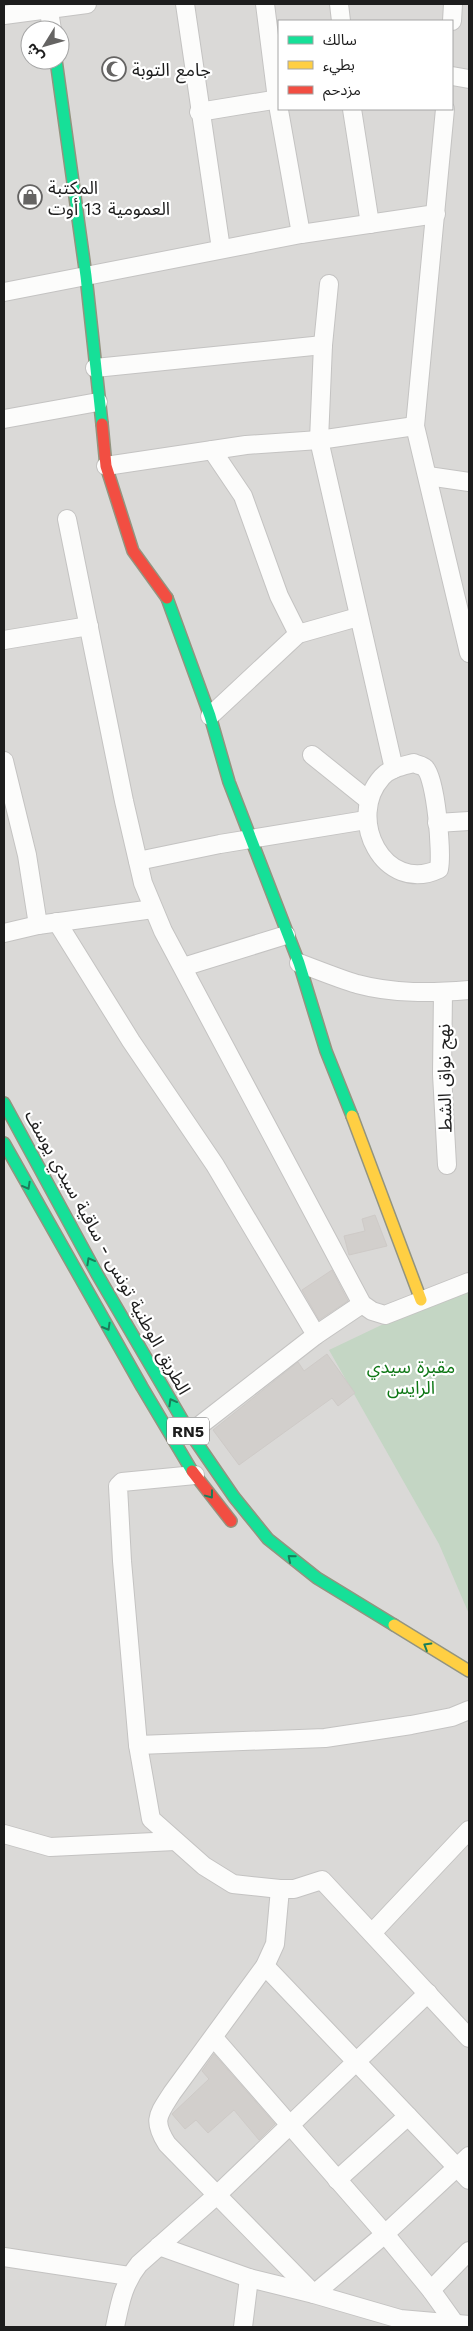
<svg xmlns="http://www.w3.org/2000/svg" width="473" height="2331" viewBox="0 0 473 2331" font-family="'Work Sans','Noto Sans Arabic',sans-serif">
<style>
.residential{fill:#dad9d7;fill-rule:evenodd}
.cemetery{fill:#c4d6c4}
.building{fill:#d2cfcc;stroke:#cecac7}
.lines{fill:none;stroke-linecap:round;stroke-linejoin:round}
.street-casing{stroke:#c4c3c2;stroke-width:20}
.fast-casing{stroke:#93947f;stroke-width:14}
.slow-casing{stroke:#93947f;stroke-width:14}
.jam-casing{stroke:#93947f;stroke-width:14}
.street{stroke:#fcfcfb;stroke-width:18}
.fast{stroke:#16e098;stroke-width:11}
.slow{stroke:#ffcf43;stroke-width:11}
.jam{stroke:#f24e42;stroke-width:11}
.oneway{stroke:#1a7e5a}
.labels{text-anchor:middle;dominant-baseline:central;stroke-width:4.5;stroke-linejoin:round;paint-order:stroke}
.shield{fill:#fff;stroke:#616161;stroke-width:1}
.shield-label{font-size:16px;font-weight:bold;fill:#1d1d1d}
.poi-label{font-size:18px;fill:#1d1d1d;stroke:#fff;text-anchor:start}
.street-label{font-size:18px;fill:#1d1d1d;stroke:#fff}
.park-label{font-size:18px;fill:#0e7715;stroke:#fff}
</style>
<rect width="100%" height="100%" fill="#ebe9e6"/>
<path class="residential" d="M4,4h465v2323h-465zM279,21h173v88h-173zM30,30h30v30h-30z"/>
<polygon class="cemetery" points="469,1286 469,1614 439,1544 329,1350 459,1288"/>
<g class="building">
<polygon points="375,1215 387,1246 349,1255 344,1236 365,1231 362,1219"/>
<polygon points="332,1270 348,1301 319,1320 302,1290"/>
<polygon points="327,1354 355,1393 338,1406 332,1398 239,1465 213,1430 298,1362 304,1371"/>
<polygon points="214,2054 275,2124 259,2140 234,2110 208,2133 196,2120 185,2129 172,2114 209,2079 202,2071"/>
</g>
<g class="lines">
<g class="street-casing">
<g id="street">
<polyline points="185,4 221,249"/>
<polyline points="265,4 277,99 301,234"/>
<polyline points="339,4 341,21"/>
<polyline points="49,11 52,30"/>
<polyline points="4,15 87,4"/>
<polyline points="452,21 453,4"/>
<polyline points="452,76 469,79"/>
<polyline points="352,109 370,224"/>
<polyline points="445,109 415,426 469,653"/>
<polyline points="199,112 279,99"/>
<polyline points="329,284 323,345 319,440 394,769"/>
<polyline points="4,292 301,234 436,214"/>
<polyline points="95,368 323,345"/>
<polyline points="4,419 98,402"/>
<polyline points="212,450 243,496 279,596 298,634"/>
<polyline points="106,466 246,445 319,440 415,426"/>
<polyline points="428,476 469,482"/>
<polyline points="67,519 124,801 143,883 163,931 362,1304 372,1311 385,1315 469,1282"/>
<polyline points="4,640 89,626"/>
<polyline points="210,716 298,634 358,617"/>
<polyline points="312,755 368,800"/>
<polyline points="4,761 27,855 38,925"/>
<path d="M414,763c3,2 8,2 11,5 11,10 17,85 14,101 -55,26 -94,-51 -57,-92 8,-9 21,-11 32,-14z"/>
<polyline points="437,823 469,821"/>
<polyline points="138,861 220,844 366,820"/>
<polyline points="57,922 131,1041 215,1165 316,1335"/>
<polyline points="4,933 38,925 153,909"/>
<path d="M299,963c19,7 38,15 58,21 37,10 75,9 112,6"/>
<polyline points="183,967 286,935"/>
<polyline points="443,992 442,1074 447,1165"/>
<polyline points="190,1433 316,1335 362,1304"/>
<polyline points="195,1475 122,1482 118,1486 122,1561 138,1745 151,1819 204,1866 233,1884 280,1889"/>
<polyline points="138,1745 325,1738 411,1725 452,1717 469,1710"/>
<polyline points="4,1834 50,1847 175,1841"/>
<polyline points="372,1933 469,1830"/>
<polyline points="265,1966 469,2180"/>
<polyline points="214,2038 385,2234 431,2290 456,2325"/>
<polyline points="337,2180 408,2116"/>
<polyline points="159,2246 249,2278 314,2294 400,2319 469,2325"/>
<polyline points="4,2257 129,2276"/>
<polyline points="431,2290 469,2251"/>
<path d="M314,2294l-147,-150c-15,-24 -9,-29 5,-51l93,-127 10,-22 5,-55h14l28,-9 147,158"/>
<polyline points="314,2294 385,2234 469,2156"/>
<path d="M115,2327c5,-24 8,-43 24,-63l79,-70 210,-201"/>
<polyline points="243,2327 249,2278"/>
</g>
</g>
<g class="fast-casing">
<g id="fast">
<polyline points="56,60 86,276 102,424"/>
<polyline points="167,598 210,716 229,782 299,963 326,1051 352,1116"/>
<polyline points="4,1103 97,1274 190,1433 234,1497 268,1539 317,1578 394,1625"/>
<polyline points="4,1143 142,1387 192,1471"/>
</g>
</g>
<g class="slow-casing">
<g id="slow">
<polyline points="352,1116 421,1300"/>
<polyline points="394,1625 469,1671"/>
</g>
</g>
<g class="jam-casing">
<g id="jam">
<polyline points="102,424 106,466 133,551 167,598"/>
<polyline points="192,1471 231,1521"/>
</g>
</g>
<use href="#street" class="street"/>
<use href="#fast" class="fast"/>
<use href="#slow" class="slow"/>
<use href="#jam" class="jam"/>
</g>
<defs><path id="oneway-chevron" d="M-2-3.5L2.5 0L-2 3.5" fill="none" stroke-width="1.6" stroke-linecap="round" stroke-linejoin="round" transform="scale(1.25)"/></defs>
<g class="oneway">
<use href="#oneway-chevron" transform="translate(27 1186) rotate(61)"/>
<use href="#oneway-chevron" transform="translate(90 1261) rotate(-119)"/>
<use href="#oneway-chevron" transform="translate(107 1327) rotate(60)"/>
<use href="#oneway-chevron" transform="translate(172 1402) rotate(-119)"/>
<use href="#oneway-chevron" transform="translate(210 1495) rotate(53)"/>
<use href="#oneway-chevron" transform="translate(291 1558) rotate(-140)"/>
<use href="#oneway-chevron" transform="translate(427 1646) rotate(-149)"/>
</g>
<defs>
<g id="mosque-ring" transform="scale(1.25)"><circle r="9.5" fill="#fff" stroke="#656463" stroke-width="1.5"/><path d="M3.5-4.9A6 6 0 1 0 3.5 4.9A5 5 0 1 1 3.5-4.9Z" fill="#656463"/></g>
<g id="shop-ring" transform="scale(1.25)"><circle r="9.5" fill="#fff" stroke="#656463" stroke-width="1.5"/><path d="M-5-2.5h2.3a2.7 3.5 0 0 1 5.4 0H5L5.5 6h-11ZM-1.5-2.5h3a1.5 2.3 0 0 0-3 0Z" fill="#656463"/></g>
</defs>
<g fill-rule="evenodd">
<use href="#mosque-ring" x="114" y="69"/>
<use href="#shop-ring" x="30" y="197"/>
</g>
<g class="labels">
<rect class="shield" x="167" y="1417.5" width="42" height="27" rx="4"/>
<g class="shield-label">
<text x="188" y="1431">RN5</text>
</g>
<g class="poi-label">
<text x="132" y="69">جامع التوبة</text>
<text x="48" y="187">المكتبة<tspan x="48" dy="21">العمومية 13 أوت</tspan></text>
</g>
<g class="street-label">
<text transform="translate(444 1078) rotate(-91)">نهج نواق الشط</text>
<text transform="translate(108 1252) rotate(61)">الطريق الوطنية تونس - ساقية سيدي يوسف</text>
</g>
<g class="park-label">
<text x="411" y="1366">مقبرة سيدي<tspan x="411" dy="21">الرايس</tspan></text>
</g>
</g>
<rect width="473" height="2331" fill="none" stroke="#1d1d1d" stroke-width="10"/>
<rect x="278" y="20" width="175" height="90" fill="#ffffff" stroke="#a5a5a5"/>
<rect x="288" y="36" width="25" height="8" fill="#16e098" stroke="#a5a5a5"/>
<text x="323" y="45" font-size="15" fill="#1d1d1d">سالك</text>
<rect x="288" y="61" width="25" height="8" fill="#ffcf43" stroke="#a5a5a5"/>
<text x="323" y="70" font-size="15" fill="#1d1d1d">بطيء</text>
<rect x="288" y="86" width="25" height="8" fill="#f24e42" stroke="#a5a5a5"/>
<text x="323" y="95" font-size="15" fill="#1d1d1d">مزدحم</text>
<g transform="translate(45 45) rotate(233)"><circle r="24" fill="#ffffff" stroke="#a5a5a5"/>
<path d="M0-4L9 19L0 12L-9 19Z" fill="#656463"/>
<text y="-8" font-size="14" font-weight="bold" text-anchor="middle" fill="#1d1d1d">ش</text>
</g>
</svg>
